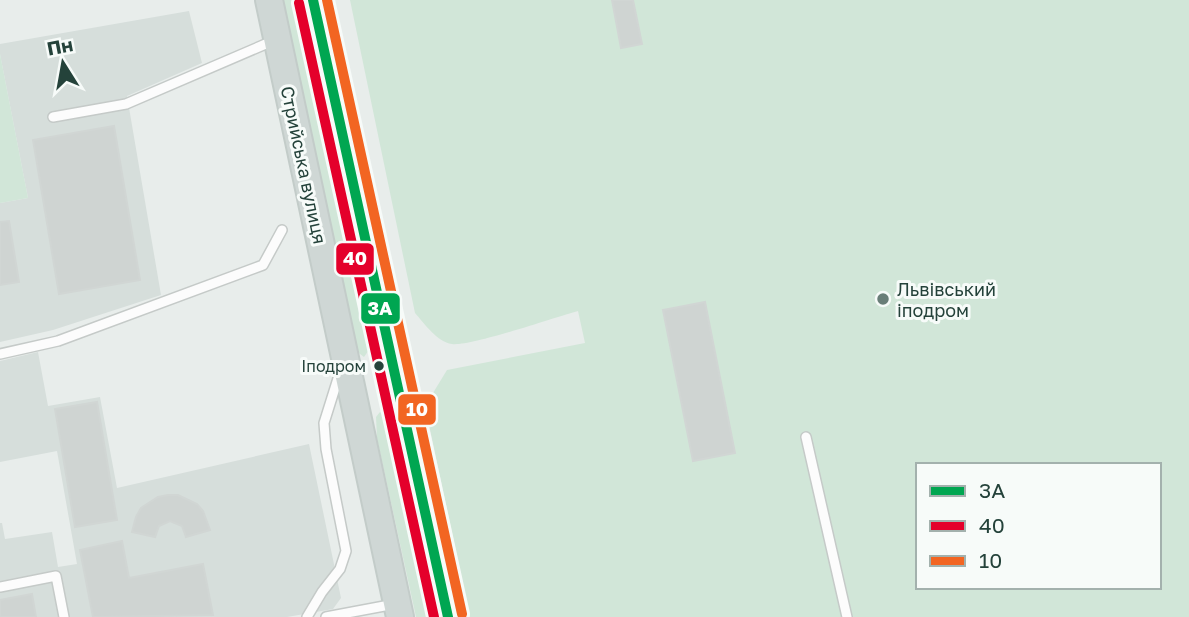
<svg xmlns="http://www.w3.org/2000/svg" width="1189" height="617" viewBox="0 0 1189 617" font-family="'Golos Text',sans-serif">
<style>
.built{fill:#d6dedb}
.green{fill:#d1e6d8;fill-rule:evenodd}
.building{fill:#cfd4d2;stroke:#d1d6d4;stroke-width:2}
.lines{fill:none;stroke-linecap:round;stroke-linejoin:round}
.service-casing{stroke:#c5cac8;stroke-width:12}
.primary-casing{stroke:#c3ccc9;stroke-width:30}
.service{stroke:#fcfcfc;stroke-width:9}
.primary{stroke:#cfd7d5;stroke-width:26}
.bus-1-casing{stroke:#f7fbf9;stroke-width:16}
.bus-2-casing{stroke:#f7fbf9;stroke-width:16}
.bus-3-casing{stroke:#f7fbf9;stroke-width:16}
.bus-1{stroke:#00a651;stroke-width:10}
.bus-2{stroke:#e4002b;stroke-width:10}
.bus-3{stroke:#f26522;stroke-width:10}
.poi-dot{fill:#697e78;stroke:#f7fbf9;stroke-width:2.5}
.bus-dot{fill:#24423a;stroke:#f7fbf9;stroke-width:2.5}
.labels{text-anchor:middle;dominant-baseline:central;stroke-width:6;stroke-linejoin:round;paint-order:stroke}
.bus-label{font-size:16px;fill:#24423a;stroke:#f7fbf9;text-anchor:end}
.street-label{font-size:18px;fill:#24423a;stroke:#f7fbf9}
.poi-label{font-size:18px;fill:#24423a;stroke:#f7fbf9;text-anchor:start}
.line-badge{stroke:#f7fbf9;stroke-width:2.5}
.badge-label{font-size:19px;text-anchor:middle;font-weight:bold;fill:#fff}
</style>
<rect width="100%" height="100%" fill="#e8edeb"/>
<g class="built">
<polygon points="189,11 202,63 127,96 161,295 53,330 0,342 0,203 28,198 0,54 0,44"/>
<polygon points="38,352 48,406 100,397 117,488 309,444 341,598 333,609 287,617 0,617 0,523 2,523 5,539 52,532 58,567 77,564 57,451 0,462 0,361"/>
</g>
<g class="green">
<polygon points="281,0 298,0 371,347 364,357 355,350"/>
<path d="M350,0h839v617h-719l-45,-211 22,-36 138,-27 -7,-32c-22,6 -109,36 -126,33 -15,-2 -28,-21 -37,-31zM918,465h241v122h-241z"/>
<polygon points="0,54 28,198 0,203"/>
<polygon points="380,412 388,419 431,617 416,617 377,438 376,417"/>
</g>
<g class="building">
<polygon points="612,0 633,0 642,44 621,48"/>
<polygon points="114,126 140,280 59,294 33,140"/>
<polygon points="9,221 19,282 0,285 0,222"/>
<polygon points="705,302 735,453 693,461 663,310"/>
<polygon points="97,402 117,520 75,527 55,409"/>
<polygon points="168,495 178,495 197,504 203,511 210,530 186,537 182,526 170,521 159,526 155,537 132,532 136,517 141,508 158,497"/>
<polygon points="122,541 129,578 203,564 213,615 93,617 80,550"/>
<polygon points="32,594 36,617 0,617 0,600"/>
</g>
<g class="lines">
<g class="service-casing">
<g id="service">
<polyline points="53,117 126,104 275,40"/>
<polyline points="0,354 58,341 263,265 282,230"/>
<polyline points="806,437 847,617"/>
<polyline points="0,587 56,576 64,617"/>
<polyline points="307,617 322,592 340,569 346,551 326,449 324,423 340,372"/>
<polyline points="326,617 395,604"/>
</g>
</g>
<g class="primary-casing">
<g id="primary">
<polyline points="269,0 400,617"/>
<polyline points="313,0 448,617"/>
</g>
</g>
<use href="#service" class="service"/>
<use href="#primary" class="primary"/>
<g class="bus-1-casing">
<polyline id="bus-1" points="313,0 448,617"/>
</g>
<g class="bus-2-casing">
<polyline id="bus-2" points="299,3 434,617"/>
</g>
<g class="bus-3-casing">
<polyline id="bus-3" points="327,0 462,614"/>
</g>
<use href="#bus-1" class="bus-1"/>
<use href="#bus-2" class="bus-2"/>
<use href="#bus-3" class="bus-3"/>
</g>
<circle class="poi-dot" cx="883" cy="299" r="7"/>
<circle class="bus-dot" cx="379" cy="366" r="6"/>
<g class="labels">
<g class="bus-label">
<text x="366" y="366">Іподром</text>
</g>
<g class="street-label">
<text transform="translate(304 165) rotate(78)">Стрийська вулиця</text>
</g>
<g class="poi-label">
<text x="897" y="289">Львівський<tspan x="897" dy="21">іподром</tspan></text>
</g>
</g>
<g class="line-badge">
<rect x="335" y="242" width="40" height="34" rx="7" fill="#e4002b"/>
<rect x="360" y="292" width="41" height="33" rx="7" fill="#00a651"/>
<rect x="397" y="393" width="40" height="33" rx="7" fill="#f26522"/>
</g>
<g class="badge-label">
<text x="355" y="265">40</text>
<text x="380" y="315">3А</text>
<text x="417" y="416">10</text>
</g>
<rect x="916" y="463" width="245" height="126" fill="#f7fbf9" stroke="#a3b1ad" stroke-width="2"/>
<rect x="930" y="486" width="35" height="10" fill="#00a651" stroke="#a3b1ad" stroke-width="2"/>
<text x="979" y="498" font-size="21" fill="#24423a">3А</text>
<rect x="930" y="521" width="35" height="10" fill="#e4002b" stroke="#a3b1ad" stroke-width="2"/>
<text x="979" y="533" font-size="21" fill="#24423a">40</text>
<rect x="930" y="556" width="35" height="10" fill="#f26522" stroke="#a3b1ad" stroke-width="2"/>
<text x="979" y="568" font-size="21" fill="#24423a">10</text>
<g transform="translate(63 63) rotate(349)" stroke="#f7fbf9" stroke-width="5" paint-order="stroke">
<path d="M0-5L12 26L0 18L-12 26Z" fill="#24423a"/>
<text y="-10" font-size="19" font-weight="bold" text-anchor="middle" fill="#24423a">Пн</text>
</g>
</svg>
